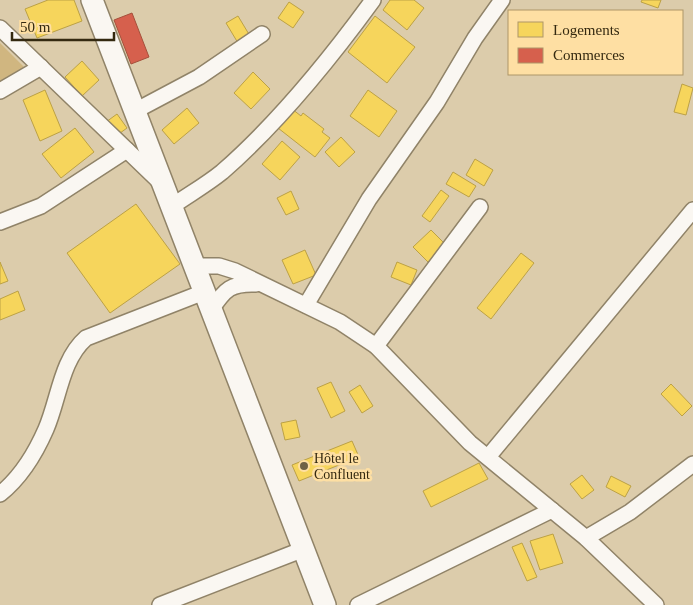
<svg xmlns="http://www.w3.org/2000/svg" width="693" height="605" viewBox="0 0 693 605" font-family="'Times New Roman',serif">
<style>
.green{fill:#d0b680}
.homes{fill:#f6d55c;stroke:#bca145}
.shops{fill:#d6604d;stroke:#a5503b}
.lines{fill:none;stroke-linecap:round;stroke-linejoin:round}
.street-casing{stroke:#908368;stroke-width:18}
.secondary-casing{stroke:#908368;stroke-width:24}
.street{stroke:#faf7f2;stroke-width:15}
.secondary{stroke:#faf7f2;stroke-width:21}
.poi-dot{fill:#6f6246;stroke:#fedfa3;stroke-width:2}
.labels{text-anchor:middle;dominant-baseline:central;stroke-width:5;stroke-linejoin:round;paint-order:stroke}
.poi-label{font-size:14px;fill:#342910;stroke:#fedfa3;text-anchor:start}
</style>
<rect width="100%" height="100%" fill="#dcccab"/>
<polygon class="green" points="0,43 28,71 0,90"/>
<g class="homes">
<polygon points="48,0 74,0 82,21 37,38 25,9"/>
<polygon points="390,0 414,0 424,8 407,30 383,10"/>
<polygon points="642,0 661,0 658,8 641,2"/>
<polygon points="289,2 304,12 293,28 278,18"/>
<polygon points="238,16 250,36 238,43 226,23"/>
<polygon points="375,16 415,47 387,83 348,52"/>
<polygon points="82,61 99,80 82,96 65,77"/>
<polygon points="253,72 270,89 251,109 234,93"/>
<polygon points="682,84 693,88 686,115 674,112"/>
<polygon points="45,90 62,131 40,141 23,100"/>
<polygon points="368,90 397,111 379,137 350,116"/>
<polygon points="187,108 199,123 174,144 162,130"/>
<polygon points="292,109 301,116 303,113 324,129 322,132 330,138 315,157 278,128"/>
<polygon points="117,114 127,128 116,136 106,122"/>
<polygon points="75,128 94,152 61,178 42,154"/>
<polygon points="341,137 355,152 339,167 325,152"/>
<polygon points="282,141 300,157 280,180 262,164"/>
<polygon points="475,159 493,170 484,186 466,175"/>
<polygon points="453,172 476,186 469,197 446,184"/>
<polygon points="441,190 449,196 430,222 422,216"/>
<polygon points="291,191 299,209 286,215 277,198"/>
<polygon points="136,204 180,264 110,313 67,253"/>
<polygon points="431,230 446,245 428,262 413,247"/>
<polygon points="305,250 316,275 293,284 282,260"/>
<polygon points="521,253 534,263 491,319 477,308"/>
<polygon points="0,262 8,281 0,284"/>
<polygon points="397,262 417,270 411,285 391,277"/>
<polygon points="18,291 25,310 0,320 0,299"/>
<polygon points="331,382 345,411 331,418 317,388"/>
<polygon points="671,384 692,406 682,416 661,394"/>
<polygon points="360,385 373,406 362,413 349,392"/>
<polygon points="296,420 300,437 285,440 281,423"/>
<polygon points="352,441 359,457 299,481 292,465"/>
<polygon points="479,463 488,479 431,507 423,491"/>
<polygon points="582,475 594,490 582,499 570,484"/>
<polygon points="611,476 631,486 625,497 606,487"/>
<polygon points="553,534 563,563 540,570 530,541"/>
<polygon points="522,543 537,577 527,581 512,547"/>
</g>
<polygon class="shops" points="132,13 149,57 131,64 114,20"/>
<g class="lines">
<g class="street-casing">
<g id="street">
<polyline points="0,28 160,182"/>
<polyline points="0,91 41,67"/>
<polyline points="135,111 199,77 262,34"/>
<path d="M171,207c17,-12 35,-22 51,-35 55,-48 108,-113 151,-172"/>
<polyline points="0,222 41,206 127,150"/>
<polyline points="194,266 219,266 235,271 340,322 376,346 470,443 586,538 656,605"/>
<polyline points="306,305 369,199 437,102 475,38 502,0"/>
<path d="M211,310c14,-21 20,-27 45,-26"/>
<polyline points="376,346 480,207"/>
<polyline points="488,457 693,210"/>
<path d="M0,494c20,-16 36,-42 46,-65 13,-30 15,-69 40,-91l118,-46"/>
<polyline points="586,538 630,512 693,464"/>
<polyline points="160,605 304,549"/>
<polyline points="358,605 552,510"/>
</g>
</g>
<g class="secondary-casing">
<polyline id="secondary" points="92,0 325,605"/>
</g>
<use href="#street" class="street"/>
<use href="#secondary" class="secondary"/>
</g>
<circle class="poi-dot" cx="304" cy="466" r="5"/>
<g class="labels">
<g class="poi-label">
<text x="314" y="458">Hôtel le<tspan x="314" dy="16">Confluent</tspan></text>
</g>
</g>
<rect x="508" y="10" width="175" height="65" fill="#fedfa3" stroke="#ad9668"/>
<rect x="518" y="22" width="25" height="15" fill="#f6d55c" stroke="#ad9668"/>
<text x="553" y="35" font-size="15" fill="#342910">Logements</text>
<rect x="518" y="48" width="25" height="15" fill="#d6604d" stroke="#ad9668"/>
<text x="553" y="60" font-size="15" fill="#342910">Commerces</text>
<path d="M12 32v8h102v-8" fill="none" stroke="#342910" stroke-width="2.5"/>
<text x="20" y="32" font-size="15" fill="#342910" stroke="#fedfa3" stroke-width="4" paint-order="stroke">50 m</text>
</svg>
